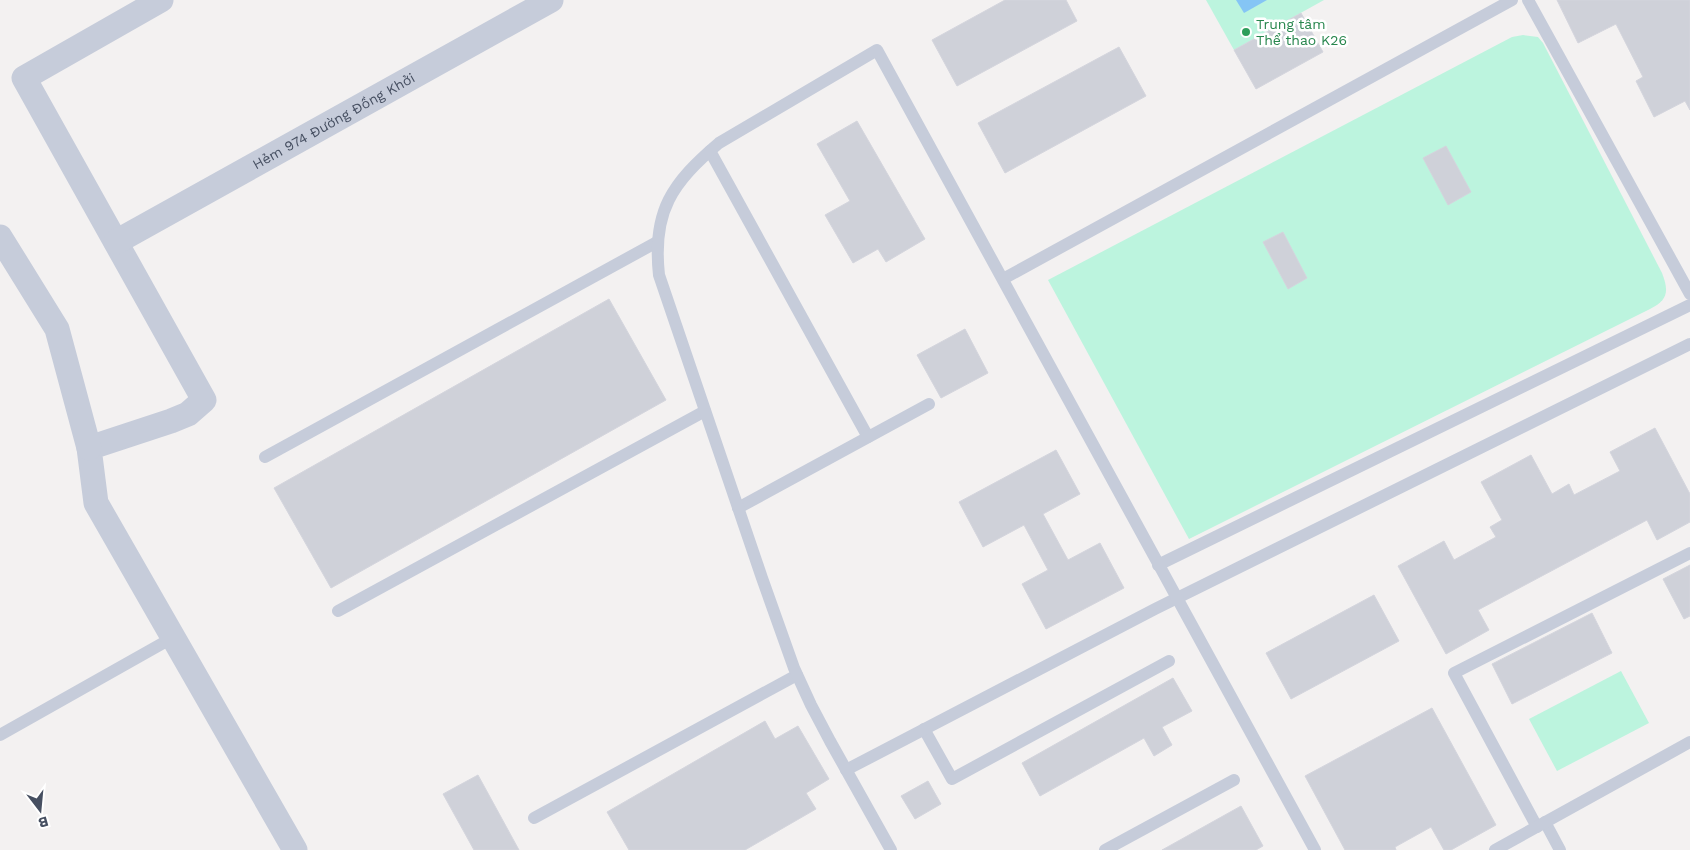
<svg xmlns="http://www.w3.org/2000/svg" width="1690" height="850" viewBox="0 0 1690 850" font-family="'Work Sans',sans-serif">
<style>
.green{fill:#bcf4de}
.water{fill:#85c5f5}
.building{fill:#cfd1d9;stroke:#d4d5dd}
.lines{fill:none;stroke-linecap:round;stroke-linejoin:round}
.lane{stroke:#c6ccda;stroke-width:12}
.street{stroke:#c6ccda;stroke-width:25}
.leisure-dot{fill:#2e9e5b;stroke:#fff;stroke-width:2}
.labels{text-anchor:middle;dominant-baseline:central;stroke-width:5;stroke-linejoin:round;paint-order:stroke}
.leisure-label{font-size:14px;fill:#27864d;stroke:#fff;text-anchor:start}
.street-label{font-size:14px;fill:#464f61;stroke:#fff}
</style>
<rect width="100%" height="100%" fill="#f3f1f1"/>
<g class="green">
<polygon points="1206,0 1324,0 1234,50"/>
<path d="M1523,35l15,2 5,6 119,230c7,18 6,27 -12,36l-461,230 -141,-259 464,-243z"/>
<polygon points="1621,671 1649,723 1557,771 1529,719"/>
</g>
<polygon class="water" points="1236,0 1267,0 1244,13"/>
<g class="building">
<polygon points="1005,0 1066,0 1077,21 957,86 932,40"/>
<polygon points="1557,0 1690,0 1690,110 1685,101 1654,117 1636,81 1643,77 1616,24 1578,43"/>
<polygon points="1301,13 1323,52 1256,89 1234,50"/>
<polygon points="1119,47 1146,96 1005,173 978,123"/>
<polygon points="857,121 925,239 886,262 878,249 853,263 825,215 850,201 817,144"/>
<polygon points="1446,146 1471,192 1448,205 1423,158"/>
<polygon points="1283,232 1307,278 1288,289 1263,242"/>
<polygon points="609,299 666,400 331,588 274,488"/>
<polygon points="965,329 988,373 941,398 917,355"/>
<polygon points="1655,428 1690,494 1690,522 1657,540 1647,520 1478,610 1489,630 1446,654 1398,566 1444,541 1454,560 1496,537 1490,527 1502,520 1481,482 1531,455 1552,494 1569,484 1574,495 1620,471 1610,452"/>
<polygon points="1056,450 1080,494 1043,514 1068,560 1100,543 1124,588 1046,629 1022,584 1048,570 1024,525 983,547 959,502"/>
<polygon points="1690,565 1690,616 1684,619 1663,579"/>
<polygon points="1374,595 1399,641 1291,699 1266,653"/>
<polygon points="1592,613 1612,653 1512,704 1492,664"/>
<polygon points="1173,678 1192,711 1162,727 1172,745 1154,756 1144,738 1040,796 1022,763"/>
<polygon points="1432,708 1496,825 1451,850 1444,850 1431,827 1395,847 1396,850 1345,850 1305,776"/>
<polygon points="765,721 775,739 798,726 829,779 806,793 816,809 745,850 629,850 607,812"/>
<polygon points="478,775 519,850 474,850 443,794"/>
<polygon points="928,781 941,804 915,819 901,796"/>
<polygon points="1241,806 1263,846 1256,850 1162,850"/>
</g>
<g class="lines">
<g class="lane">
<polyline points="1528,0 1690,294"/>
<polyline points="710,151 868,437"/>
<polyline points="1003,279 1512,0"/>
<polyline points="265,457 657,242"/>
<polyline points="738,508 929,404"/>
<polyline points="1158,565 1690,305"/>
<polyline points="338,611 705,411"/>
<polyline points="924,729 952,779 1169,661"/>
<polyline points="0,735 172,638"/>
<polyline points="846,770 1155,609 1690,344"/>
<polyline points="534,818 797,675"/>
<polyline points="1545,822 1560,850"/>
<polyline points="1537,827 1454,673 1690,553"/>
<path d="M891,850l-61,-109 -19,-36 -17,-37 -32,-90 -103,-303c-7,-64 13,-92 60,-132l158,-93 438,800"/>
<polyline points="1105,850 1234,780"/>
<polyline points="1495,850 1690,742"/>
</g>
<g class="street">
<polyline points="161,0 24,78 204,400 188,414 171,421 89,448 96,503 295,850"/>
<polyline points="0,237 57,329 89,448"/>
<path id="s1" d="M116,242l435,-242"/>
</g>
</g>
<circle class="leisure-dot" cx="1246" cy="32" r="5"/>
<g class="labels">
<g class="leisure-label">
<text x="1256" y="24">Trung tâm<tspan x="1256" dy="16">Thể thao K26</tspan></text>
</g>
<g class="street-label">
<text stroke="none"><textPath href="#s1" startOffset="249">Hẻm 974 Đường Đồng Khởi</textPath></text>
</g>
</g>
<g transform="translate(40 810) rotate(164)" stroke="#ffffff" stroke-width="4" paint-order="stroke">
<path d="M0-4L9 19L0 12L-9 19Z" fill="#464f61"/>
<text y="-8" font-size="14" font-weight="bold" text-anchor="middle" fill="#464f61">B</text>
</g>
</svg>
